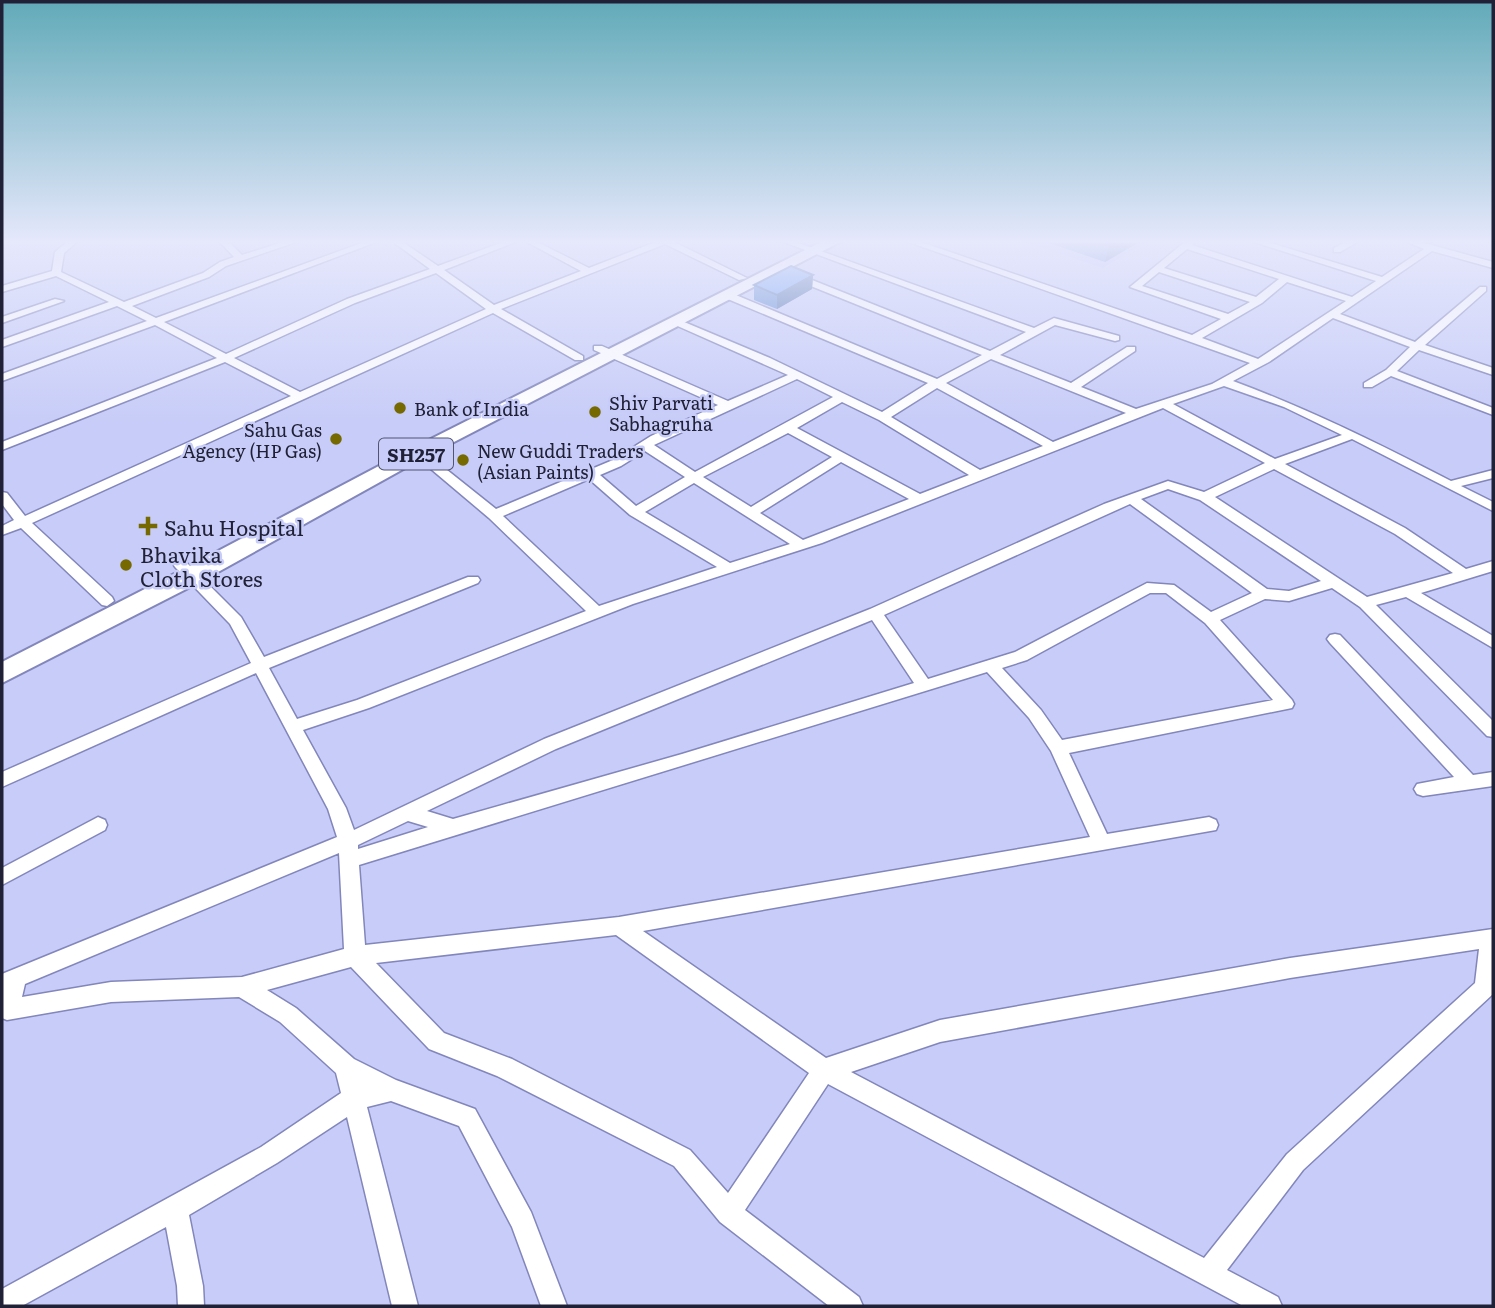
<svg xmlns="http://www.w3.org/2000/svg" width="1495" height="1308" viewBox="0 0 1495 1308" font-family="Literata,serif">
<style>
.built{fill:#b8befb}
.lines{fill:none;stroke-linecap:round;stroke-linejoin:round}
.street-casing{stroke:#8286ba;stroke-width:3}
.primary-casing{stroke:#8286ba;stroke-width:4}
.street{fill:#fff;fill-rule:evenodd}
.primary{fill:#fff;fill-rule:evenodd}
.wall{fill:#5483d0}
.shaded-wall{fill:#456aa9}
.building{fill:#6298f2;stroke:#456aa9;stroke-width:2}
.poi-dot{fill:#766900;stroke:#c7ccf8;stroke-width:2.5}
.labels{text-anchor:middle;dominant-baseline:central;stroke-width:5;stroke-linejoin:round;paint-order:stroke}
.far-poi-label{font-size:18px;fill:#202136;stroke:#c7ccf8;text-anchor:start}
.shield{fill:#c7ccf8;stroke:#525470;stroke-width:2}
.shield-label{font-size:19px;font-weight:bold;fill:#202136}
.poi-label{font-size:21px;fill:#202136;stroke:#c7ccf8;text-anchor:start}
</style>
<rect width="100%" height="100%" fill="#c7ccf8"/>
<polygon class="built" points="1022,241 1148,241 1103,268"/>
<g class="lines">
<g class="street-casing">
<g id="street">
<path d="M68,241h10l-14,12 -3,19 63,30 79,-29 17,-11 14,-5 -15,-16h9l14,14 44,-14h13l-73,25 -17,11 -77,29 24,12 211,-77h12l-215,81 62,32 121,-55 83,-30 -38,-28h9l37,25 68,-25h12l-74,29 50,35 87,-34 -56,-30h10l54,27 69,-27h14l75,37 -8,2 -74,-36 -164,65 82,47v4h-8l-82,-47 -461,210 80,74 2,4 -7,5 -5,-1 -81,-77 -19,7v-9l12,-6 -12,-16v-12l5,1 18,23 266,-120 -66,-34 -223,88v-8l215,-84 -62,-33 -153,56v-7l145,-53 -30,-15 -115,41v-7l107,-38 -53,-26 -54,16v-6l50,-15 3,-19zM436,273l50,36 -186,83 -66,-34 121,-55z"/>
<path d="M781,241h12l241,87 20,-10 65,18v4l-4,1 -60,-16 -55,30 71,28 56,-36h8v4l-54,36 55,22 76,-25 38,-21 -344,-122h12l274,94 29,-16 -91,-32 56,-46h9l-3,4 160,52 24,-16 -125,-40h13l118,36 42,-28 -19,-8h12l76,21v6l-61,-17 -92,63 75,28 65,-55h6v4l-61,54 68,23v7l-74,-25 -22,21 96,37v7l-102,-39 -19,11h-8v-4l22,-13 24,-23 -77,-29 -64,44 -36,19c76,28 146,63 218,100l42,-11v8l-32,8 32,16v9l-141,-72 -67,25 120,64 61,41 27,-8v10l-72,22 72,43v12l-87,-51 -30,8 117,116v16l-6,-1 -127,-129 -28,-19 -43,13 -24,-2 -45,21 72,80 2,4 -2,4 -223,45 38,81 102,-17 7,3 2,5 -2,5 -573,101 183,127 114,-38 350,-62 203,-29v65l-190,176 -76,100 51,27 4,9h-39l-415,-222 -83,126 114,87 4,9h-34l-109,-84 -46,-56 -177,-90 -68,-27 -78,-82 -84,23 29,18 58,51 42,21 79,29 56,103 36,94h-26l-29,-79 -53,-101 -68,-25 -24,6 51,199h-26l-45,-189 -70,46 -88,52 14,71 1,20h-26l-1,-20 -11,-59 -144,79h-20v-17l259,-142 80,-54 -5,-20 -56,-51 -41,-25 -128,5 -104,18 -5,-2v-44l335,-137 -9,-28 -72,-136 -254,114v-15l249,-109 -21,-39 -55,-57 -2,-3 2,-3h10l56,56 23,40 204,-80h10l2,3 -2,3 -209,85 28,51 60,-19 229,-89 -97,-93 -77,-65 6,-4 4,1 74,59 117,-49 38,-24 67,-31 -124,-55v-4h8l126,55 60,-26 -115,-51v-4l4,-1 93,39 112,54 46,-29 -205,-86v-4h8l206,86 45,-24 -191,-77v-4h6l193,77 36,-19zM1187,249l92,30 -23,18 -92,-29zM1159,272l91,30 -22,12 -86,-28zM1287,282l59,19 -88,58 -56,-21 60,-35zM991,359l135,54 -73,29 -107,-59zM797,379l36,18 -138,75 -41,-27zM1224,386l60,21 58,28 -67,24 -102,-55zM937,388l106,58 -63,24 -89,-53zM842,402l37,18 90,55 -49,19 -123,-66zM1163,408l102,55 -61,29 -36,-11 -64,23 -234,105 -326,130 -190,91 -8,-22 -43,-78 66,-22 264,-104 189,-61zM788,433l44,24 -81,50 -48,-30zM645,451l40,26 -49,29 -36,-31 21,-9zM841,462l68,37 -106,41 -43,-27zM1274,469l121,65 58,39 -86,24 -152,-100zM589,479l41,36 87,52 -118,39 -96,-90zM694,483l96,61 -60,19 -85,-51zM1168,489l32,11 121,81 -32,10 -22,-2 -126,-90zM1130,504l122,89 -41,19 -37,-27 -27,-2 -132,69 -87,27 -44,-64zM1150,593h16l39,30 68,77 -211,40 -21,-30 -39,-42 25,-8zM872,620l42,63 -232,71 -229,65 -26,-8 129,-62zM987,672l42,46 22,33 39,86 -471,80 -254,28 -6,-80zM408,821l20,6 -70,22v-4zM339,853l5,96 -102,28 -131,5 -89,15 3,-13zM616,935l193,138 -81,120 -38,-43 -178,-91 -68,-26 -68,-70zM1479,949l-4,34 -188,171 -83,104 -353,-186 89,-30 350,-64z"/>
<polygon points="1348,241 1359,241 1340,252 1334,252 1334,248"/>
<polygon points="55,299 64,301 2,323 2,317"/>
<polygon points="1335,634 1340,635 1473,775 1493,772 1493,786 1423,796 1417,794 1414,789 1417,784 1454,777 1330,643 1327,639 1330,635"/>
<polygon points="98,817 105,820 107,825 105,830 2,885 2,868"/>
</g>
</g>
<g class="primary-casing">
<polygon id="primary" points="823,241 842,241 425,457 200,582 2,683 2,662 182,570 411,449"/>
</g>
<use href="#street" class="street"/>
<use href="#primary" class="primary"/>
</g>
<g class="wall">
<polygon points="1043,241 1141,241 1105,262"/>
<polygon points="813,275 812,289 777,309 754,300 754,285"/>
</g>
<g class="shaded-wall">
<polygon points="1118,241 1141,241 1105,262 1109,245"/>
<polygon points="813,275 812,289 777,309 777,295"/>
</g>
<g class="building">
<polygon points="1095,241 1118,241 1109,245"/>
<polygon points="791,266 813,275 777,295 754,285"/>
</g>
<linearGradient id="sky" x2="0" y2="1"><stop stop-color="#61aab8"/><stop offset="0.57" stop-color="#e6e8fc"/><stop offset="1" stop-color="#e6e8fc" stop-opacity="0"/></linearGradient>
<rect width="1495" height="424" fill="url(#sky)"/>
<g class="poi-dot">
<circle cx="400" cy="408" r="7"/>
<circle cx="595" cy="412" r="7"/>
<circle cx="336" cy="439" r="7"/>
<circle cx="463" cy="460" r="7"/>
<path d="M144.5 515.5h7v7h7v7h-7v7h-7v-7h-7v-7h7z"/>
<circle cx="126" cy="565" r="7"/>
</g>
<g class="labels">
<g class="far-poi-label">
<text x="609" y="402">Shiv Parvati<tspan x="609" dy="21">Sabhagruha</tspan></text>
<text x="414" y="408">Bank of India</text>
<text x="322" y="429" text-anchor="end">Sahu Gas<tspan x="322" dy="21">Agency (HP Gas)</tspan></text>
<text x="477" y="450">New Guddi Traders<tspan x="477" dy="21">(Asian Paints)</tspan></text>
</g>
<rect class="shield" x="379" y="438.5" width="74" height="31" rx="5"/>
<g class="shield-label">
<text x="416" y="454">SH257</text>
</g>
<g class="poi-label">
<text x="164" y="526">Sahu Hospital</text>
<text x="140" y="553">Bhavika<tspan x="140" dy="24">Cloth Stores</tspan></text>
</g>
</g>
<rect width="1495" height="1308" fill="none" stroke="#202136" stroke-width="7"/>
</svg>
